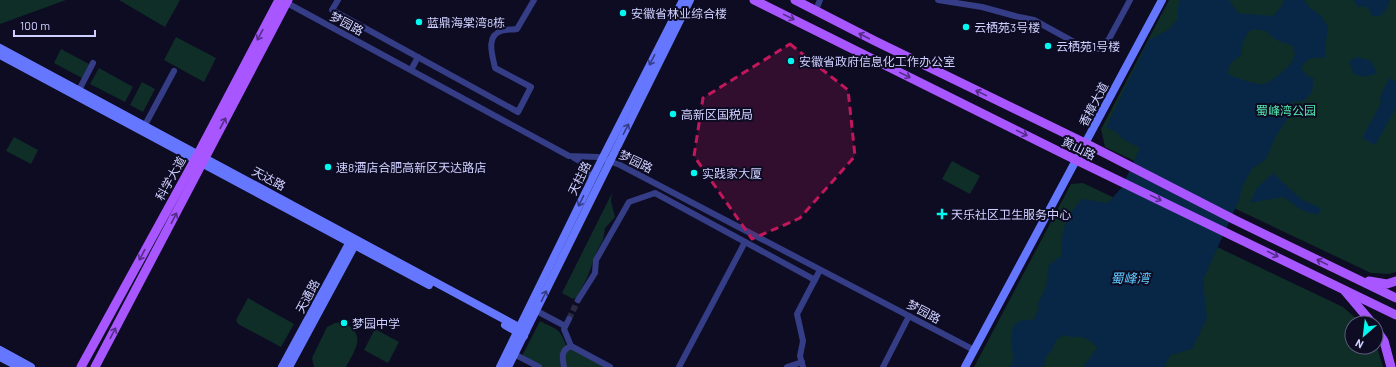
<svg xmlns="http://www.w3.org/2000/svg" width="1396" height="367" viewBox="0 0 1396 367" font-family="Barlow,'Noto Sans SC',sans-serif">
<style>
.green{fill:#0f2e28}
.water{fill:#082746;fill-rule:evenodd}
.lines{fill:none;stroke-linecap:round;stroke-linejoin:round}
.street-tunnel{stroke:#2a2944;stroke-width:6;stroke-dasharray:6 3;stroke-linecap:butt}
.street{stroke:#343d85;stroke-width:6}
.secondary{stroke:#67f;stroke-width:8}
.primary{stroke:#a856ff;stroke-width:9}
.oneway{stroke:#532d86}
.oneway2{stroke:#353c86}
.marked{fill:#c2185b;fill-opacity:0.2;stroke:#c2185b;stroke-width:3;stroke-dasharray:8 5;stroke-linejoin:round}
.poi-dot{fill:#00faf0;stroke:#0d0c23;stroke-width:1.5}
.labels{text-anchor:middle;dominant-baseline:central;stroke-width:4;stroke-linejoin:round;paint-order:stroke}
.poi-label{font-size:12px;fill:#cfd0ff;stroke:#0d0c23;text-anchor:start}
.street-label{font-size:12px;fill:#cfd0ff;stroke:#0d0c23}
.park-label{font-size:12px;fill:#53e6ad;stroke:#0d0c23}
.water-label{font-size:13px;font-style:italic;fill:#5dcaff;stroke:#0d0c23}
</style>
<rect width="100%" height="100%" fill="#0d0c23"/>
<g class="green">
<polygon points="0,0 66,0 0,24"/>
<polygon points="119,0 180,0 165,27"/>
<polygon points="1169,0 1396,0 1396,272 1389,274 1371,273 1105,147 1101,129"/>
<polygon points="176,37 216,58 204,82 164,60"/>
<polygon points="61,49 89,64 82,78 54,63"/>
<polygon points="99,68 133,87 125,102 90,84"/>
<polygon points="142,82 155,89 143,112 130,105"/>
<polygon points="14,137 38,150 31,164 6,151"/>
<polygon points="952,161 980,176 970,194 942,179"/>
<polygon points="1083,183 1343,307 1361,323 1352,323 1352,347 1376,347 1376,344 1383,367 974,367 1071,184"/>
<polygon points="612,193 611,201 615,217 605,228 603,240 597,251 587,278 577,297 573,299 562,293"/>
<polygon points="248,298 294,324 281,347 238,324 236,320"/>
<path d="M540,321c17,9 19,6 26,24l40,22h-70l-14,-11z"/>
<path d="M343,322c24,13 13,26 3,45h-32l-2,-9 15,-31 8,-4z"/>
<polygon points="375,329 399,342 388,363 364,350"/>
</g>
<g class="water">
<path d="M1180,0h49l9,13 35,3 8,-9 3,-7h20l4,6 13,10 7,11 -3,22v9c-11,-1 -19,0 -24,10l6,8 7,2 -2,14 -8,9 -11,1 -11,10 7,4 -14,22 -9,21 -14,10 -10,18 -3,13 -36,80 4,38 -15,31 -21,6 -7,12h-81l14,-19c-5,-8 -13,-11 -22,-12v2l-11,-3 -8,5 -4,10 -7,8 -1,9h-34l4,-8c-4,-18 -8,-42 19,-39l6,-11 -2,-4 9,-18 3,-22 12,-9 1,-19 5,-19 15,-19 26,4 14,-16 18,-39 -17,-9 -7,-7 -10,-5 43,-87 19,-10 10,-11v-12zM1252,29l14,2 8,8 19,7 2,8c-1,3 -2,6 -4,9 -4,6 -20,19 -27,21 -5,2 -30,-7 -36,-10 1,-11 4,-13 14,-19 -1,-10 2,-19 10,-26z"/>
<polygon points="1353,0 1390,0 1386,10 1380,16 1371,16 1370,10 1364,6 1358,7"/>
<polygon points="1357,57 1371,61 1377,73 1365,77 1354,74 1349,61"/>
<polygon points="1389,78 1396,82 1396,108 1375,145 1362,138 1381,103 1380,97"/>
<polygon points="1273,173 1302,200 1321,208 1318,215 1303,211 1283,197 1250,203 1256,189"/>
</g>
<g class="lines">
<polyline class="street-tunnel" points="569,319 578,300"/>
<g class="street">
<path d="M338,0l-6,10 186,102 13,-25 -36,-19c-2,-11 -10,-32 6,-37 4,-2 11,-1 16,-2l17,-29"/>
<polyline points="938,0 982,7 1015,16 1034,20 1074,42 1092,50 1101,48 1109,39 1130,0"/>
<polyline points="287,3 569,156 598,157 620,165 974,350"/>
<polyline points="816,10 820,0"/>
<polyline points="411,70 418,57"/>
<polyline points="79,90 93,63"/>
<polyline points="145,125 174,71"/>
<path d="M574,158c9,5 16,10 18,21"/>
<polyline points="578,300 595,273 596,260 629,202 655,193 815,280"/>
<polyline points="533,309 565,326"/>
<polyline points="569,319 564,329 571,346 610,367"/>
<polyline points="512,353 539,367"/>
<path d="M564,367c-2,-10 -3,-17 7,-21"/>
<polyline points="679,367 745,242"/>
<polyline points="787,367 802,362"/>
<polyline points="803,367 800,356 803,341 797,314 820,270"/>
<polyline points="883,367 909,316"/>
</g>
<g class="secondary">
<polyline points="0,48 526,331"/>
<polyline points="0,55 429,285"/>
<polyline points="505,325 524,336"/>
<polyline points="0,350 31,367"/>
<polyline points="0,357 19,367"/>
<polyline points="282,367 352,238"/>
<polyline points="289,367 357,241"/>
<polyline points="500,367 600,163 683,0"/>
<polyline points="508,367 690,0"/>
<polyline points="965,367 1162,0"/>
</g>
<g class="primary">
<polyline points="754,0 1072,158 1396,315"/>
<polyline points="795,0 875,41 1085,143 1235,220 1396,298"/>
<polyline points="1369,281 1387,284 1396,281"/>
<polyline points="1345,291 1372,323"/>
<polyline points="1376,329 1384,341 1391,367"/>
<polyline points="81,367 198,154 279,0"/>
<polyline points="95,367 288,0"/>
</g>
</g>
<defs><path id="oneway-shaft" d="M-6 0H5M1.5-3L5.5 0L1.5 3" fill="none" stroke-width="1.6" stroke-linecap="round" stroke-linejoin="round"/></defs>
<g class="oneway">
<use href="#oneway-shaft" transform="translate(789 17) rotate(26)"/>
<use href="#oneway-shaft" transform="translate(260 35) rotate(118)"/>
<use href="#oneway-shaft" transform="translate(864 36) rotate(-152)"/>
<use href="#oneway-shaft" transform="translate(905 75) rotate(26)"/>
<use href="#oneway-shaft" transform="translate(981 93) rotate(-154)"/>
<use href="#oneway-shaft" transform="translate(223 123) rotate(-62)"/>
<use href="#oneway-shaft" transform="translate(1022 133) rotate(26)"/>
<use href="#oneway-shaft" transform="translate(1156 198) rotate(26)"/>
<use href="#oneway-shaft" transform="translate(174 218) rotate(-63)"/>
<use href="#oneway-shaft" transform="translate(1273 254) rotate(26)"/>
<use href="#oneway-shaft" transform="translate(142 255) rotate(118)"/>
<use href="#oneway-shaft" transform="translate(1322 262) rotate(-154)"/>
<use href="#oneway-shaft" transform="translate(113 333) rotate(-62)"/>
</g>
<g class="oneway2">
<use href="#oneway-shaft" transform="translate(652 60) rotate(117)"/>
<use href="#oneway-shaft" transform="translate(626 129) rotate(-63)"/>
<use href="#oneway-shaft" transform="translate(581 201) rotate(116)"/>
<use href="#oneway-shaft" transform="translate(544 296) rotate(-64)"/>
</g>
<path class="marked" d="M790,44l58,46 7,66 -55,62 -48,21 -58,-83 9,-58z"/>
<g class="poi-dot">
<circle cx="623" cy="13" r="4"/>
<circle cx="419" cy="22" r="4"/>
<circle cx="966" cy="27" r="4"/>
<circle cx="1048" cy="46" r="4"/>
<circle cx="791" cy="61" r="4"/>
<circle cx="673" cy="114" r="4"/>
<circle cx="328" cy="167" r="4"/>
<circle cx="694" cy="173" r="4"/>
<path d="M940 208h4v4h4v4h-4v4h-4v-4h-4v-4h4z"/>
<circle cx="344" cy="323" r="4"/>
</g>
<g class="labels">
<g class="poi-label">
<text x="631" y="13">安徽省林业综合楼</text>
<text x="427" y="22">蓝鼎海棠湾8栋</text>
<text x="974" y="27">云栖苑3号楼</text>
<text x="1056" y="46">云栖苑1号楼</text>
<text x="799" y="61">安徽省政府信息化工作办公室</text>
<text x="681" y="114">高新区国税局</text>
<text x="336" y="167">速8酒店合肥高新区天达路店</text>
<text x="702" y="173">实践家大厦</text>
<text x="951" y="214">天乐社区卫生服务中心</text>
<text x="352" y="323">梦园中学</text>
</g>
<g class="street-label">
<text transform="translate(347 23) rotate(28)">梦园路</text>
<text transform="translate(1093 104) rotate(-62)">香樟大道</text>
<text transform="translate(1079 148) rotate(26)">黄山路</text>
<text transform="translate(636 161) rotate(26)">梦园路</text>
<text transform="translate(170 178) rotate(-61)">科学大道</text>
<text transform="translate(269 178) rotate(28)">天达路</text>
<text transform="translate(579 178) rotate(-64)">天柱路</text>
<text transform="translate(307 296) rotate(-62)">天通路</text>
<text transform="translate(924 311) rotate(28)">梦园路</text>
</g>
<g class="park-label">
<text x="1286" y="110">蜀峰湾公园</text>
</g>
<g class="water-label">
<text x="1130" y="278">蜀峰湾</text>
</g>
</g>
<g transform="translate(1364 335) rotate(208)"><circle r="19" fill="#0d0c23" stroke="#5b5a7b"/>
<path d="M0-3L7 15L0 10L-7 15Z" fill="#00faf0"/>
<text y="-6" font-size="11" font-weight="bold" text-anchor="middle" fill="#cfd0ff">N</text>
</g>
<path d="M14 30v6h81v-6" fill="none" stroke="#cfd0ff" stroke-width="2"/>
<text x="20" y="30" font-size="12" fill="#cfd0ff" stroke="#0d0c23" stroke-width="3" paint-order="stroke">100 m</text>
</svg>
